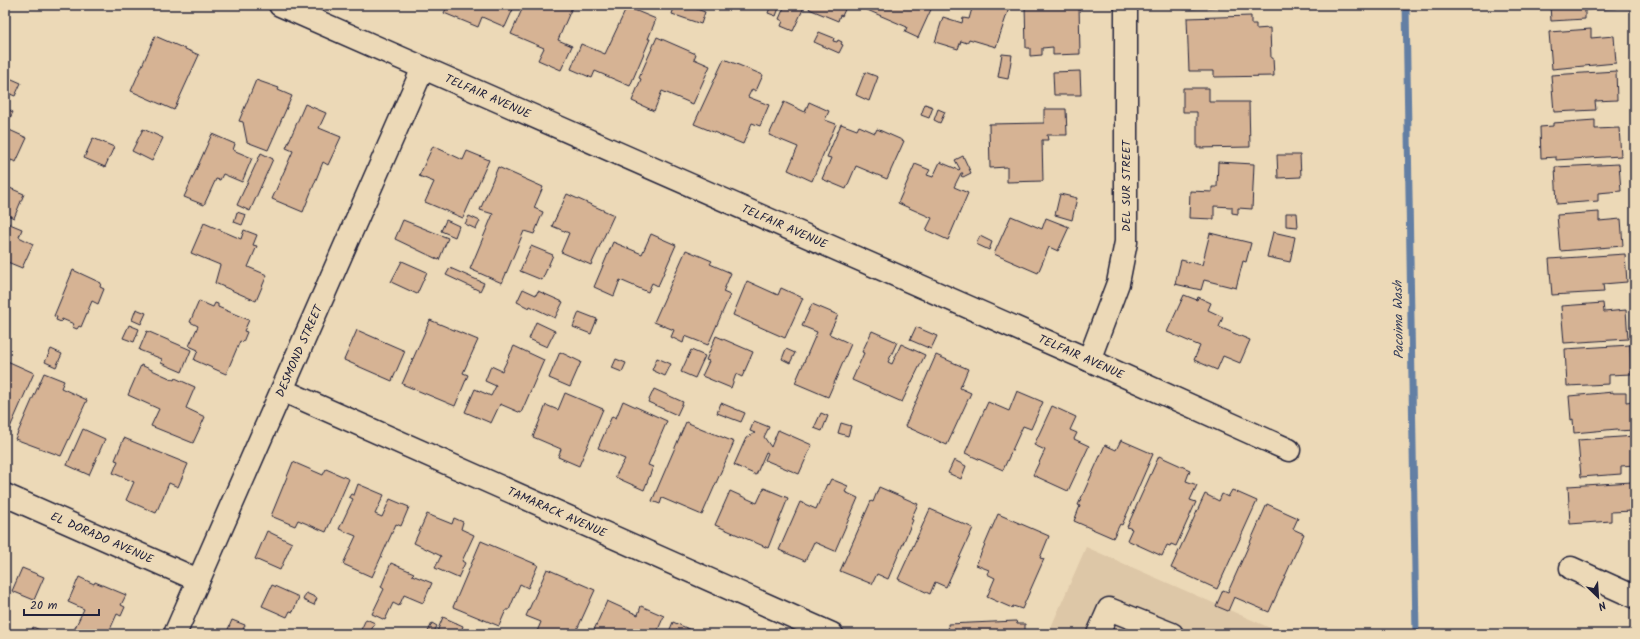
<svg xmlns="http://www.w3.org/2000/svg" width="1640" height="639" viewBox="0 0 1640 639" font-family="Kalam,sans-serif">
<style>
.built{fill:#ddc7a7}
.lines{fill:none;stroke-linecap:round;stroke-linejoin:round}
.stream{stroke:#647fa4;stroke-width:7}
.building{fill:#d6b394;stroke:#22223b}
.minor-casing{stroke:#22223b;stroke-width:25}
.minor{stroke:#ecd9b7;stroke-width:22}
.labels{text-anchor:middle;dominant-baseline:central;stroke-width:3;stroke-linejoin:round;paint-order:stroke}
.street-label{font-size:12px;fill:#22223b;stroke:#ecd9b7}
.water-label{font-size:13px;font-style:italic;fill:#38415e;stroke:#ecd9b7}
</style>
<rect width="100%" height="100%" fill="#ecd9b7"/>
<filter id="ink" filterUnits="userSpaceOnUse"><feTurbulence type="fractalNoise" baseFrequency=".025" numOctaves="2"/><feDisplacementMap in="SourceGraphic" scale="8" xChannelSelector="R" yChannelSelector="G"/><feConvolveMatrix kernelMatrix="1 2 1 2 8 2 1 2 1" color-interpolation-filters="sRGB"/></filter>
<g filter="url(#ink)">
<polygon class="built" points="1086,547 1284,634 1048,634"/>
<g class="lines">
<polyline class="stream" points="1406,5 1416,634"/>
</g>
<g class="building">
<polygon points="448,5 515,5 505,27 482,17 478,27 444,13"/>
<polygon points="524,5 573,5 558,40 572,46 561,70 538,60 544,48 511,34"/>
<polygon points="675,5 692,5 691,7 705,12 701,24 672,14"/>
<polygon points="771,5 780,5 776,16 768,13"/>
<polygon points="785,5 805,5 793,31 781,26 783,21 779,19"/>
<polygon points="811,5 847,5 842,16 840,15 838,21 809,9"/>
<polygon points="866,5 933,5 918,38 905,32 907,27 865,9"/>
<polygon points="973,5 1010,5 996,47 969,39 967,43 961,41 958,49 935,42 943,17 962,23 963,18 969,19"/>
<polygon points="1025,5 1079,5 1080,54 1053,55 1053,47 1042,48 1042,55 1030,56 1030,48 1026,48"/>
<polygon points="1183,5 1241,5 1241,7 1183,9"/>
<polygon points="1550,5 1616,5 1616,8 1585,10 1585,19 1551,21"/>
<polygon points="627,7 656,19 648,39 650,39 630,86 595,71 592,78 571,69 581,44 605,54"/>
<polygon points="1251,16 1251,24 1256,24 1256,29 1270,28 1271,58 1273,58 1274,76 1214,77 1214,71 1189,71 1187,18"/>
<polygon points="1591,29 1591,38 1614,36 1616,63 1552,69 1549,32"/>
<polygon points="819,32 834,38 833,41 837,42 838,40 842,42 841,44 843,45 839,53 814,42"/>
<polygon points="155,36 199,55 174,110 131,91"/>
<polygon points="657,37 696,54 694,59 710,66 693,104 662,91 654,111 632,101 641,79 639,78"/>
<polygon points="1002,54 1012,55 1008,79 998,77"/>
<polygon points="724,59 763,75 756,91 752,89 748,97 769,105 760,126 752,123 743,144 694,124"/>
<polygon points="1080,71 1081,95 1054,95 1053,72"/>
<polygon points="1616,71 1617,100 1595,101 1596,110 1554,112 1551,75"/>
<polygon points="865,72 878,77 869,101 856,95"/>
<polygon points="5,76 21,83 15,96 5,92"/>
<polygon points="256,80 279,88 278,90 292,96 268,150 247,142 243,122 239,121"/>
<polygon points="1183,88 1209,88 1209,102 1249,102 1250,147 1197,148 1197,112 1183,112"/>
<polygon points="784,102 805,112 809,102 829,111 825,120 836,124 812,181 788,170 798,147 769,135"/>
<polygon points="305,104 326,113 319,128 341,137 328,165 323,162 303,212 272,199 293,151 286,148"/>
<polygon points="925,104 933,107 929,118 921,115"/>
<polygon points="5,108 13,112 5,128 27,138 16,162 11,160 5,174"/>
<polygon points="938,109 945,112 940,123 934,120"/>
<polygon points="1044,109 1066,109 1067,135 1047,135 1048,140 1042,140 1043,181 1007,182 1007,167 990,168 989,124 1044,123"/>
<polygon points="1595,120 1595,129 1619,128 1621,156 1556,160 1556,157 1541,158 1540,127 1553,126 1553,123"/>
<polygon points="841,124 857,130 859,126 875,133 877,129 904,141 887,179 856,166 846,189 822,179 831,158 827,157"/>
<polygon points="143,129 163,138 152,161 132,151"/>
<polygon points="212,134 235,144 233,150 252,158 242,182 223,174 220,180 216,179 204,205 184,197"/>
<polygon points="93,138 114,147 105,167 84,158"/>
<polygon points="433,146 463,160 467,151 489,160 463,218 425,202 434,182 419,176"/>
<polygon points="261,153 273,159 250,211 237,205"/>
<polygon points="1277,155 1300,155 1301,177 1278,178"/>
<polygon points="963,156 971,173 963,177 961,176 963,173 961,173 954,187 968,193 948,240 926,230 932,218 898,203 915,164 930,170 927,175 933,177 940,162 959,170 960,169 955,160"/>
<polygon points="1218,162 1254,164 1252,209 1238,208 1238,214 1232,213 1232,207 1214,206 1214,219 1189,218 1190,191 1212,192 1212,187 1217,187"/>
<polygon points="1619,164 1621,191 1598,193 1598,201 1557,204 1555,167"/>
<polygon points="498,167 543,187 534,208 543,212 534,234 524,231 502,283 470,269 493,214 480,210"/>
<polygon points="5,186 24,194 14,218 5,214"/>
<polygon points="567,194 614,215 591,265 561,252 569,233 552,226"/>
<polygon points="1060,194 1077,198 1072,220 1055,215"/>
<polygon points="237,212 246,215 242,225 234,222"/>
<polygon points="1599,212 1599,221 1621,219 1623,246 1560,251 1557,215"/>
<polygon points="1286,213 1297,213 1298,227 1286,226"/>
<polygon points="469,216 480,221 476,229 465,224"/>
<polygon points="1011,216 1042,229 1046,218 1069,227 1058,251 1049,247 1038,273 994,254"/>
<polygon points="403,220 448,238 439,260 395,239"/>
<polygon points="446,220 459,226 455,237 441,231"/>
<polygon points="5,222 22,229 19,237 33,244 22,268 5,261"/>
<polygon points="204,223 241,239 244,230 257,235 253,245 257,246 248,267 267,275 256,301 215,283 220,265 191,253"/>
<polygon points="1273,232 1295,237 1290,262 1267,257"/>
<polygon points="1210,233 1251,243 1246,262 1243,261 1236,288 1204,280 1201,290 1175,284 1181,260 1202,265"/>
<polygon points="651,234 676,245 658,286 652,283 648,292 620,280 614,296 594,287 613,242 642,254"/>
<polygon points="980,236 992,242 989,250 976,244"/>
<polygon points="531,246 553,255 542,280 520,271"/>
<polygon points="686,250 712,261 710,264 731,273 723,292 730,295 708,345 685,336 683,343 671,337 674,330 654,322"/>
<polygon points="1625,254 1627,282 1603,284 1604,292 1552,295 1549,259"/>
<polygon points="402,261 427,272 417,294 391,282"/>
<polygon points="450,268 484,283 480,291 446,275"/>
<polygon points="73,270 101,283 100,287 104,289 98,304 92,301 81,327 79,326 77,329 72,327 74,324 62,319 61,322 56,320 57,317 54,316"/>
<polygon points="747,281 778,295 781,288 803,298 785,338 733,315"/>
<polygon points="523,289 536,295 538,291 563,302 555,318 530,306 529,308 517,302"/>
<polygon points="1184,295 1197,300 1198,297 1211,303 1208,310 1223,317 1219,327 1250,340 1240,363 1223,356 1217,370 1194,360 1200,346 1167,332"/>
<polygon points="199,301 213,307 215,303 218,304 218,307 249,320 244,331 247,332 243,342 240,341 226,374 194,360 198,350 189,346 198,326 190,322"/>
<polygon points="1603,303 1604,312 1626,310 1628,339 1564,343 1561,306"/>
<polygon points="812,304 838,315 829,334 851,344 828,397 795,383 817,332 802,326"/>
<polygon points="136,309 146,313 141,324 132,320"/>
<polygon points="579,312 597,319 591,334 573,327"/>
<polygon points="430,320 478,340 463,373 468,375 455,406 402,384"/>
<polygon points="536,322 555,331 547,347 529,339"/>
<polygon points="129,325 139,329 134,342 123,338"/>
<polygon points="916,327 937,336 931,349 910,340"/>
<polygon points="357,330 405,351 392,381 344,360"/>
<polygon points="147,331 191,350 182,372 161,363 162,359 139,350"/>
<polygon points="872,331 897,342 888,362 892,364 901,344 925,355 902,402 852,380 864,353 862,352"/>
<polygon points="716,336 753,352 742,377 736,374 731,388 702,376 709,361 706,360"/>
<polygon points="1630,345 1631,374 1609,375 1609,384 1567,386 1565,349"/>
<polygon points="514,346 544,360 521,413 500,404 491,423 465,412 475,389 491,396 496,386 485,381 491,366 502,371"/>
<polygon points="51,349 62,354 56,367 45,362"/>
<polygon points="786,349 795,353 790,363 782,359"/>
<polygon points="691,350 705,356 695,378 681,372"/>
<polygon points="560,352 581,362 570,387 549,378"/>
<polygon points="936,355 968,369 960,388 971,393 947,445 905,426"/>
<polygon points="657,358 671,364 665,376 652,370"/>
<polygon points="616,359 626,363 622,372 612,368"/>
<polygon points="5,360 34,373 5,439"/>
<polygon points="141,365 174,380 175,378 195,387 186,408 205,417 193,443 151,426 159,409 128,395"/>
<polygon points="44,373 64,381 61,388 87,400 61,456 15,439"/>
<polygon points="654,389 683,402 677,415 648,402"/>
<polygon points="1017,391 1043,402 1031,429 1023,426 1003,470 965,453 988,402 1009,411"/>
<polygon points="1613,392 1613,393 1626,393 1626,402 1635,401 1635,430 1617,431 1617,429 1574,433 1573,419 1571,420 1569,396"/>
<polygon points="565,393 603,409 579,466 558,457 561,449 533,437 546,405 558,410"/>
<polygon points="623,401 667,421 648,465 653,467 644,490 615,477 625,459 598,448 612,416 616,418"/>
<polygon points="721,403 745,413 741,422 717,413"/>
<polygon points="1052,406 1076,417 1070,430 1077,433 1074,439 1089,446 1068,491 1033,475 1045,450 1034,445"/>
<polygon points="821,413 828,416 822,431 814,428"/>
<polygon points="754,421 769,427 764,437 771,447 778,430 812,445 799,474 765,460 768,453 766,452 756,475 734,465 746,438 755,433 750,431"/>
<polygon points="686,422 734,442 702,515 662,498 660,504 652,501"/>
<polygon points="841,423 851,426 848,436 838,433"/>
<polygon points="83,429 105,439 89,475 67,465"/>
<polygon points="1635,436 1635,465 1621,466 1621,474 1581,477 1578,440"/>
<polygon points="124,438 188,464 178,487 169,483 156,513 126,500 134,482 113,473 118,461 115,460"/>
<polygon points="1121,440 1153,454 1122,525 1120,524 1113,538 1074,521 1080,506 1078,505 1105,445 1116,450"/>
<polygon points="1159,456 1190,470 1186,481 1197,485 1190,500 1196,502 1176,546 1171,544 1170,546 1167,545 1162,556 1127,540 1132,529 1127,527"/>
<polygon points="954,460 966,466 961,479 948,473"/>
<polygon points="293,462 323,475 326,469 349,479 326,532 298,520 295,526 271,516"/>
<polygon points="831,479 848,486 845,492 858,498 835,551 814,542 805,561 779,550 800,502 816,509 827,484 828,485"/>
<polygon points="1632,482 1634,511 1611,512 1611,521 1570,524 1568,486"/>
<polygon points="358,484 384,495 375,514 382,517 390,499 409,507 401,526 396,524 372,577 343,564 356,536 339,529 353,499 349,497 351,494 354,495"/>
<polygon points="879,487 918,504 911,519 913,520 888,579 877,574 872,584 840,571 871,501 873,502"/>
<polygon points="764,488 788,498 768,548 715,525 730,491 757,503"/>
<polygon points="1232,490 1257,501 1217,589 1171,568 1205,494 1219,501 1222,494 1228,497"/>
<polygon points="1267,504 1298,518 1293,529 1304,534 1269,612 1234,597 1228,611 1216,606 1223,590 1228,592"/>
<polygon points="930,509 973,528 946,587 935,582 930,594 898,579"/>
<polygon points="427,514 452,524 454,518 463,522 461,529 474,535 462,561 465,563 458,578 435,568 441,556 414,543"/>
<polygon points="998,514 1049,536 1040,558 1044,559 1022,609 1013,606 1012,608 987,597 995,578 987,574 989,570 976,565"/>
<polygon points="267,531 292,543 280,570 255,559"/>
<polygon points="481,541 538,565 528,588 520,584 509,610 506,610 499,626 453,607"/>
<polygon points="391,563 414,573 412,575 432,583 423,603 404,595 399,606 393,603 385,620 372,614 384,589 381,587"/>
<polygon points="22,568 44,577 34,600 12,591"/>
<polygon points="547,569 595,590 575,634 536,634 541,622 526,616"/>
<polygon points="79,577 94,584 95,582 126,595 121,605 125,607 121,616 117,614 108,634 77,634 73,632 84,609 68,602"/>
<polygon points="272,585 299,597 293,612 290,611 287,617 262,606"/>
<polygon points="306,593 317,598 314,605 303,600"/>
<polygon points="607,601 638,615 641,606 664,616 656,634 599,634 593,632"/>
<polygon points="443,617 463,626 460,634 436,634"/>
<polygon points="366,619 375,623 370,632 376,634 359,634"/>
<polygon points="232,620 245,625 241,634 226,634"/>
<polygon points="1016,621 1017,624 1025,624 1025,634 949,634 948,624"/>
<polygon points="673,622 700,634 668,634"/>
<polygon points="432,623 437,626 433,634 427,634"/>
<polygon points="33,627 49,634 30,634"/>
<polygon points="1128,629 1139,634 1126,634"/>
</g>
<g class="lines">
<g class="minor-casing">
<g id="minor">
<path id="s1" d="M280,5l809,355 200,90"/>
<polyline points="1089,360 1118,283 1126,242 1126,5"/>
<path id="s2" d="M282,390l550,244"/>
<path id="s3" d="M5,495l193,85"/>
<polyline points="1571,568 1635,597"/>
<path id="s4" d="M175,634l248,-566"/>
<polyline points="1098,634 1109,609 1172,634"/>
</g>
</g>
<use href="#minor" class="minor"/>
</g>
</g>
<g class="labels">
<g class="street-label">
<text stroke="none"><textPath href="#s1" startOffset="227">TELFAIR AVENUE</textPath></text>
<text transform="translate(1126 186) rotate(-90)">DEL SUR STREET</text>
<text stroke="none"><textPath href="#s1" startOffset="551">TELFAIR AVENUE</textPath></text>
<text stroke="none"><textPath href="#s4" startOffset="309">DESMOND STREET</textPath></text>
<text stroke="none"><textPath href="#s1" startOffset="875">TELFAIR AVENUE</textPath></text>
<text stroke="none"><textPath href="#s2" startOffset="301">TAMARACK AVENUE</textPath></text>
<text stroke="none"><textPath href="#s3" startOffset="106">EL DORADO AVENUE</textPath></text>
</g>
<g class="water-label">
<text transform="translate(1399 320) rotate(-91)">Pacoima Wash</text>
</g>
</g>
<rect width="1640" height="639" fill="none" stroke="#ecd9b7" stroke-width="20"/>
<rect x="10" y="10" width="1620" height="619" fill="none" stroke="#22223b" stroke-width="1.5" filter="url(#ink)"/>
<g transform="translate(1598 597) rotate(155)" stroke="#ecd9b7" stroke-width="3" paint-order="stroke">
<path d="M0-3L7 15L0 10L-7 15Z" fill="#22223b"/>
<text y="-6" font-size="11" font-weight="bold" text-anchor="middle" fill="#22223b">N</text>
</g>
<path d="M24 609v6h75v-6" fill="none" stroke="#22223b" stroke-width="2"/>
<text x="30" y="609" font-size="12" fill="#22223b" stroke="#ecd9b7" stroke-width="3" paint-order="stroke">20 m</text>
</svg>
